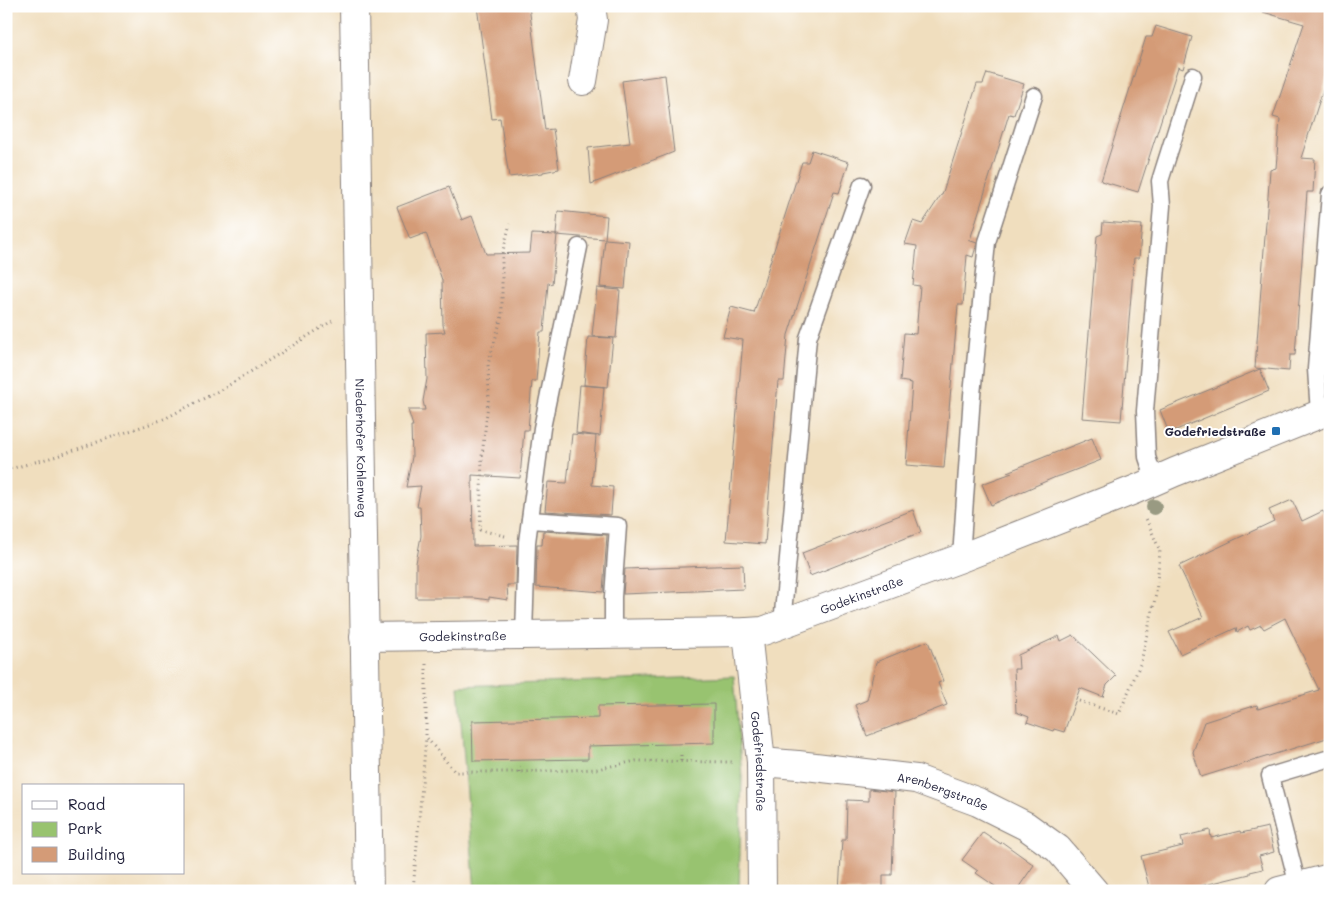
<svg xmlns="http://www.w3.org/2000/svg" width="1336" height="897" viewBox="0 0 1336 897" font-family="Mali,sans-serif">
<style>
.green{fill:#98c36f;stroke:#5d7255}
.building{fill:#d49b77}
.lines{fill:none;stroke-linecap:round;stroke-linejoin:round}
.lane-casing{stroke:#89807c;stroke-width:19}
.street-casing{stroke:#89807c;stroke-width:30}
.path{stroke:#89807c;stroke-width:3;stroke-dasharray:1 4;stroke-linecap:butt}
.lane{stroke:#fff;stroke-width:16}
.street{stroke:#fff;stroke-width:28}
.tree{fill:#999a82}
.poi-dot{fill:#1f6fb2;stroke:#fff;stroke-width:2}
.labels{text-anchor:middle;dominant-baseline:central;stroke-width:4;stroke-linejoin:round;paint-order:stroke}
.poi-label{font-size:12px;font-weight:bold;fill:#22223b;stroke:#fff;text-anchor:end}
.street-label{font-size:12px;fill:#22223b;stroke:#fff}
</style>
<rect width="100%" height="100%" fill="#fff"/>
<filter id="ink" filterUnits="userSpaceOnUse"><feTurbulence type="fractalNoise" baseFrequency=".02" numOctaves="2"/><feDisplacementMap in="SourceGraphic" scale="10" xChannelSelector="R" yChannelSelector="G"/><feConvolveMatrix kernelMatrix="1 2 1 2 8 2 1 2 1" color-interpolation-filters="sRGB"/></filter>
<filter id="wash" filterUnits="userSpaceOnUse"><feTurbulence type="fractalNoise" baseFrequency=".0096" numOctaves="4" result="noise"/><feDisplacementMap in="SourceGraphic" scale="20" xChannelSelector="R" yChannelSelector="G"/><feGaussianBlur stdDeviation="1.12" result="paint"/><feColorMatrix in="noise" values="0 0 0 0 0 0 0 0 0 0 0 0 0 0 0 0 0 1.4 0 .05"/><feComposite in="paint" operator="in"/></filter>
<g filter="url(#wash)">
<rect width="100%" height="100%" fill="#f0debe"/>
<polygon class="green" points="734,676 742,777 739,891 475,891 458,686"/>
<g id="blocks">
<g class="building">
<polygon points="477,6 529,6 545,130 553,129 559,169 543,172 543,173 509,177 500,118 492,119"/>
<polygon points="1264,6 1330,6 1330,68 1301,158 1315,159 1313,192 1307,192 1295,355 1290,355 1289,371 1255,368 1270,170 1276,168 1280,119 1273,117 1304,24 1263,12"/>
<polygon points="1156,26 1192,37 1183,69 1178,67 1138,192 1101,181 1146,37 1152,37"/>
<polygon points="987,73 1024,84 1014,115 1009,114 970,240 968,240 977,243 973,257 967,255 963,305 958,305 944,468 906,465 912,383 900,381 904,333 916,334 920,286 913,285 917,246 905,244 913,221 922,224 941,195 942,195 977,84 983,84"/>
<polygon points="665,75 674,152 591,184 588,148 630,143 622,81"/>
<polygon points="812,150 849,162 839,193 834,192 788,335 784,381 778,381 765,544 726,541 743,340 723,337 731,307 754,313 802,162 808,162"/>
<polygon points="449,187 462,220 472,216 486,254 530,253 532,234 557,235 552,284 548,283 544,332 540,332 536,381 532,381 528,430 524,430 520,478 472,475 473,546 517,545 516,585 507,585 508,600 489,597 489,600 475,598 416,598 416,563 421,536 420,507 417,507 421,486 406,487 412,457 411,426 413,426 408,410 425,410 423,401 427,379 426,333 445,332 443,325 442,280 426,233 410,239 397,207"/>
<polygon points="558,211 607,216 605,239 556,235"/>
<polygon points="1103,222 1142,225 1139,258 1134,258 1121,421 1082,418 1097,236 1102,234"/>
<polygon points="605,239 629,241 625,289 600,287"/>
<polygon points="597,288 620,290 616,338 592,336"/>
<polygon points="588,337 613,338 608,387 584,385"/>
<polygon points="1260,369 1269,391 1169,433 1160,410"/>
<polygon points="580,385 604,387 600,436 576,433"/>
<polygon points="572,434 596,436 592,485 613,487 611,515 545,511 548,482 567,483"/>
<polygon points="1092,438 1101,460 1060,476 1058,476 991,505 982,484 1012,473 1007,472"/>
<polygon points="1292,500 1302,521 1323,511 1330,525 1330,737 1201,777 1193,752 1204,722 1257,705 1258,709 1319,690 1285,618 1264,629 1261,625 1250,630 1248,626 1237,632 1236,628 1180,654 1169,632 1203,617 1179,566 1274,521 1269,510"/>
<polygon points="913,510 921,532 810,576 802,553"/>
<polygon points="543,531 607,535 603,592 536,587 537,545 542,545"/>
<polygon points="743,565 744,589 623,594 625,569"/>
<polygon points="1073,635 1116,676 1107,685 1103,697 1080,688 1064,732 1054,729 1053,731 1027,722 1029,717 1016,712 1014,669 1019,669 1018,655 1059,636 1061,641"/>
<polygon points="928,641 943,681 938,683 947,705 867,736 855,705 867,700 876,662"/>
<polygon points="714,704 714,743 588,746 588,759 473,761 472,721 598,718 598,706"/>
<polygon points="869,789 895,792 892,875 883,875 883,891 839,891 842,840 846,840 847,800 869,801"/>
<polygon points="1268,827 1274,852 1259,856 1263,869 1250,872 1250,874 1180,891 1150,891 1141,856 1183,846 1181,837 1210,830 1211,838 1240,831 1241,833"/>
<polygon points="983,832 1001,844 1002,842 1034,865 1016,891 1002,891 976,873 978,871 962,860"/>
</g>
</g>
</g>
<g filter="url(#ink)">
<use href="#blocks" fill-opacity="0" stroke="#89807c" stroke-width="1"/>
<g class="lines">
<g class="lane-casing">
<g id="lane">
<polyline points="1319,413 1316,369 1330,194"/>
<polyline points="1155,481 1147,457 1145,411 1162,206 1160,181 1193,76"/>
<polyline points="530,520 618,526 613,597 613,633"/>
<polyline points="961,558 972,395 987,242 1034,96"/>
<polyline points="782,624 808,338 862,185"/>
<polyline points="524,634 527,542 542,428 579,247"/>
<polyline points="1298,886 1270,776 1330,758"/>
</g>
</g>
<g class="street-casing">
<g id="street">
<path id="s1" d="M354,6l15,885"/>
<polyline points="583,81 593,20 591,6"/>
<path id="s2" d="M747,632l14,130 1,129"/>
<path id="s3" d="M364,637l383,-5 16,-1 198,-73 173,-68 41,-18 155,-62"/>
<path id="s4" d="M761,762l37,3 118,14 62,23 48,24 32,23 36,42"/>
<polyline points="1279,891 1330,878"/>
</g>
</g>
<g class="path">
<polyline points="6,470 57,456 164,419 226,387 332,321"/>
<polyline points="505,536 480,530 482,456 489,395 488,364 502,316 502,254 510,224"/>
<polyline points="426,664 426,737 455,772 519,772 597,769 636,761 734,762"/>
<polyline points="1079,701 1119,714 1141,662 1156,594 1160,551 1145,516"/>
<polyline points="681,761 681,751"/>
<polyline points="519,772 519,763"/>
<polyline points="413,891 426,737"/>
</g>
<use href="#lane" class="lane"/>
<use href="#street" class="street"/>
</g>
<circle class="tree" cx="1154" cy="507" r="8"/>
</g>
<rect class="poi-dot" x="1271" y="426" width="10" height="10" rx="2.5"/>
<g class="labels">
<g class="poi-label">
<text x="1266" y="431">Godefriedstraße</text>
</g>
<g class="street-label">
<text stroke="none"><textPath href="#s1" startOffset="442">Niederhofer Kohlenweg</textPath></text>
<text stroke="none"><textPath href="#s3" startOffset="504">Godekinstraße</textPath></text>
<text stroke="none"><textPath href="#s3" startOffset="99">Godekinstraße</textPath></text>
<text stroke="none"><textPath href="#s2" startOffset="130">Godefriedstraße</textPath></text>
<text stroke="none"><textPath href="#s4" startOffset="185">Arenbergstraße</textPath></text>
</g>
</g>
<rect width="1336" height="897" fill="none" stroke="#fff" stroke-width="25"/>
<rect x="22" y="784" width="162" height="90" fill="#ffffff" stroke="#a7a7b1"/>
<rect x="32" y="801" width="25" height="8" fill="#ffffff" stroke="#a7a7b1"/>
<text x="68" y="810" font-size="15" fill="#22223b">Road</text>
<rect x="32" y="822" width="25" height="15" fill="#98c36f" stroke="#a7a7b1"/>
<text x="68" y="834" font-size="15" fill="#22223b">Park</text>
<rect x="32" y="847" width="25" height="15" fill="#d49b77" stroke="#a7a7b1"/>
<text x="68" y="860" font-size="15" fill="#22223b">Building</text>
</svg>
